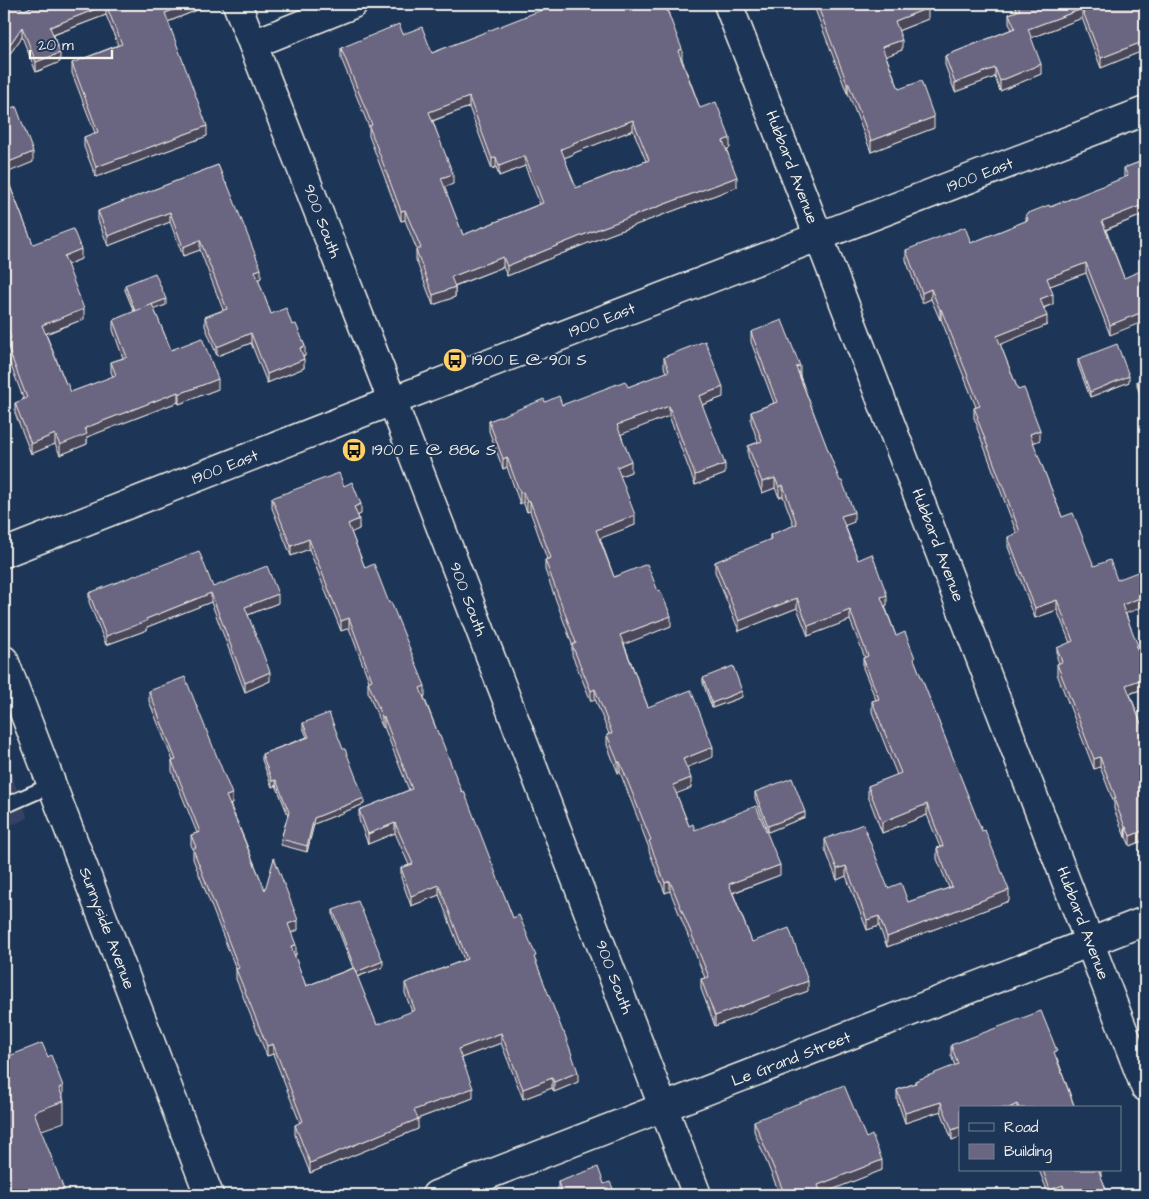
<svg xmlns="http://www.w3.org/2000/svg" width="1149" height="1199" viewBox="0 0 1149 1199" font-family="'Architects Daughter',sans-serif">
<style>
.built{fill:#344364}
.lines{fill:none;stroke-linecap:round;stroke-linejoin:round}
.lane-casing{stroke:#f4f1e8;stroke-width:18}
.street-casing{stroke:#f4f1e8;stroke-width:31}
.secondary-casing{stroke:#f4f1e8;stroke-width:31}
.lane{stroke:#1d3557;stroke-width:14}
.street{stroke:#1d3557;stroke-width:28}
.secondary{stroke:#1d3557;stroke-width:28}
.wall{fill:#5b576f;stroke:#f4f1e8;fill-rule:evenodd}
.shaded-wall{fill:#4a475a;stroke:#f4f1e8}
.building{fill:#6a6581;stroke:#f4f1e8;fill-rule:evenodd}
.labels{text-anchor:middle;dominant-baseline:central;stroke-width:4;stroke-linejoin:round;paint-order:stroke}
.street-label{font-size:16px;fill:#f4f1e8;stroke:#1d3557}
.poi-label{font-size:16px;fill:#f4f1e8;stroke:#1d3557;text-anchor:start}
</style>
<rect width="100%" height="100%" fill="#1d3557"/>
<filter id="ink" filterUnits="userSpaceOnUse"><feTurbulence type="fractalNoise" baseFrequency=".02" numOctaves="2"/><feDisplacementMap in="SourceGraphic" scale="10" xChannelSelector="R" yChannelSelector="G"/><feConvolveMatrix kernelMatrix="1 2 1 2 8 2 1 2 1" color-interpolation-filters="sRGB"/></filter>
<g filter="url(#ink)">
<polygon class="built" points="4,755 28,818 4,828"/>
<g class="lines">
<g class="lane-casing">
<polyline id="lane" points="4,806 52,785"/>
</g>
<g class="street-casing">
<g id="street">
<polyline points="237,4 380,369 697,1195"/>
<polyline points="728,4 803,196 1145,1087"/>
<polyline points="253,44 353,4"/>
<polyline points="4,553 392,401 1145,111"/>
<polyline points="436,1195 1145,921"/>
</g>
</g>
<g class="secondary-casing">
<polyline id="secondary" points="4,660 209,1195"/>
</g>
<use href="#lane" class="lane"/>
<use href="#street" class="street"/>
<use href="#secondary" class="secondary"/>
</g>
<g class="wall">
<polygon points="40,4 207,4 207,6 168,22 207,136 96,177 84,147 84,137 95,133 72,73 72,63 118,45 106,15 54,35 60,62 36,72 22,37 4,62 24,10"/>
<path d="M538,4h129l2,11 13,44 18,49 30,40 -3,2 10,37 -144,54 -86,35 -4,-9 -48,19v11l-22,8 -17,-45v-10h1l-12,-30 -4,1 -32,-85v-9l-28,-69v-10l62,-14 29,19 109,-42zM469,107l23,62 4,-2 3,9 26,-10 15,38 -77,31 -19,-48 9,-3 -20,-63zM633,130l13,31 -70,27 -12,-30 10,-4v-1z"/>
<polygon points="813,4 863,4 864,7 928,19 898,31 902,50 886,56 899,89 934,128 871,152 848,93 847,93"/>
<polygon points="1014,4 1145,4 1145,50 1101,68 1082,18 1031,38 1041,74 1000,91 995,77 955,92 945,65 945,56 1012,29 1009,24 1009,14 1017,11"/>
<polygon points="4,111 33,162 5,173 33,244 81,259 67,265 84,319 46,334 66,384 71,392 113,377 111,372 111,362 123,358 113,330 113,320 134,312 125,290 125,285 166,305 154,309 171,350 218,389 179,404 178,402 87,437 87,444 60,455 55,444 31,454 15,413 15,403 24,400 5,350 5,340 8,339 4,328"/>
<polygon points="1145,160 1145,214 1106,230 1124,278 1110,335 1086,273 1050,286 1053,304 1044,308 1047,325 1000,344 1018,390 1040,440 1033,443 1062,517 1126,614 1138,651 1145,671 1145,688 1130,694 1145,734 1130,846 1126,837 1125,837 1114,809 1114,803 1100,767 1094,769 1057,674 1057,664 1059,663 1057,658 1057,648 1070,643 1057,610 1035,618 1008,547 1008,537 1017,534 977,428 977,425 974,418 974,408 976,407 941,319 940,320 931,299 922,303 906,260 906,250 971,243 1026,221 1026,214 1050,207 1124,178 1124,168"/>
<polygon points="218,165 261,278 258,280 271,314 292,325 305,356 303,356 304,368 267,383 251,343 217,356 205,326 205,317 223,310 200,250 183,256 170,222 108,246 98,220 98,211"/>
<polygon points="751,332 800,376 854,522 845,525 858,560 887,605 885,606 896,636 915,662 1009,901 887,947 879,926 867,930 846,876 837,880 825,849 825,839 888,888 908,902 949,888 937,859 937,848 940,847 927,815 882,833 868,796 868,786 897,775 872,712 872,701 876,700 863,668 863,658 865,658 850,620 808,636 797,608 739,631 715,572 715,562 770,540 770,535 794,526 783,496 779,497 775,488 762,493 748,456 748,446 758,442 751,422 751,412 774,403 751,342"/>
<polygon points="664,357 723,397 702,405 725,474 695,485 669,416 621,434 631,472 620,476 635,525 600,538 614,577 671,626 624,644 648,707 713,757 687,767 691,788 676,793 689,826 780,875 733,893 752,942 808,991 715,1026 701,989 701,979 705,978 670,891 665,893 649,851 649,848 620,772 618,773 607,745 607,735 609,734 595,699 591,701 572,655 572,644 545,570 545,560 547,559 530,511 527,512 523,502 520,504 507,467 503,469 489,431 489,421 545,402 562,405 628,387 666,373 664,367"/>
<polygon points="1078,359 1129,382 1090,397 1078,365"/>
<polygon points="1145,377 1145,407 1137,386 1137,381"/>
<polygon points="344,486 361,514 358,515 359,529 351,532 365,568 425,696 424,697 439,736 513,918 536,962 578,1082 554,1092 552,1088 523,1099 501,1043 461,1058 473,1098 417,1119 418,1129 310,1173 295,1135 295,1125 300,1123 273,1054 267,1056 236,979 236,969 193,859 193,849 191,845 191,835 197,833 172,771 172,761 173,761 149,701 149,691 232,804 230,804 265,890 298,930 291,933 296,955 294,955 306,986 353,968 333,916 333,910 383,967 357,977 377,1025 412,1012 405,993 405,983 464,960 439,895 411,906 401,878 401,868 409,865 395,833 368,844 359,820 359,810 409,790 384,727 382,727 368,692 368,682 369,681 349,628 341,631 309,549 291,556 272,508 272,498"/>
<polygon points="213,587 278,603 248,615 270,681 245,692 211,602 147,627 147,630 106,645 89,602 89,593"/>
<polygon points="703,678 742,697 712,708 703,683"/>
<polygon points="303,723 364,804 314,824 307,852 281,845 281,839 288,815 276,785 272,787 262,760 262,754 307,737 303,728"/>
<polygon points="755,792 805,817 768,832 755,798"/>
<polygon points="951,1045 1057,1058 1075,1108 960,1108 960,1137 952,1140 941,1111 905,1123 897,1100 897,1090 915,1083 915,1081 955,1066 951,1055"/>
<polygon points="754,1121 866,1138 882,1170 821,1194 822,1195 780,1195 754,1131"/>
<polygon points="1039,1170 1101,1170 1101,1177 1108,1195 1049,1195"/>
<polygon points="558,1182 604,1184 616,1195 559,1195 558,1192"/>
</g>
<g class="shaded-wall">
<polygon points="189,4 207,4 207,6 165,23 165,13"/>
<polygon points="106,5 106,15 50,36 50,27"/>
<polygon points="928,8 928,19 895,32 895,21"/>
<polygon points="1082,9 1082,18 1028,39 1028,29"/>
<polygon points="22,27 22,37 4,62 4,53"/>
<polygon points="902,40 902,50 882,58 882,47"/>
<polygon points="1145,41 1145,50 1101,68 1101,58"/>
<polygon points="682,49 682,59 678,61 678,51"/>
<polygon points="60,53 60,62 36,72 36,62"/>
<polygon points="1041,64 1041,74 1000,91 1000,81"/>
<polygon points="995,68 995,77 955,92 955,83"/>
<polygon points="848,82 848,93 847,93 847,83"/>
<polygon points="469,97 469,107 429,122 429,112"/>
<polygon points="934,117 934,128 871,152 871,141"/>
<polygon points="633,120 633,130 574,153 574,154 561,159 561,149 573,143"/>
<polygon points="207,126 207,136 96,177 96,167"/>
<polygon points="730,138 730,148 723,151 723,141"/>
<polygon points="33,152 33,162 4,174 4,164"/>
<polygon points="525,156 525,166 499,176 499,166"/>
<polygon points="496,157 496,167 492,169 492,159"/>
<polygon points="453,174 453,184 441,189 441,178"/>
<polygon points="737,177 737,187 593,241 507,276 507,266 593,231"/>
<polygon points="1145,204 1145,214 1102,231 1102,221"/>
<polygon points="405,210 405,220 401,221 401,211"/>
<polygon points="170,212 170,222 108,246 108,236"/>
<polygon points="200,240 200,250 183,256 183,247"/>
<polygon points="81,249 81,259 64,266 64,256"/>
<polygon points="503,257 503,267 451,287 451,277"/>
<polygon points="1086,263 1086,273 1047,287 1047,278"/>
<polygon points="261,269 261,278 255,281 255,271"/>
<polygon points="455,287 455,297 433,305 433,295"/>
<polygon points="931,289 931,299 922,303 922,293"/>
<polygon points="1053,294 1053,304 1040,309 1040,299"/>
<polygon points="166,299 166,305 135,316 135,311"/>
<polygon points="84,309 84,319 42,335 42,325"/>
<polygon points="941,309 941,319 940,320 940,310"/>
<polygon points="1145,311 1145,321 1110,335 1110,325"/>
<polygon points="1047,316 1047,325 997,346 997,336"/>
<polygon points="251,333 251,343 217,356 217,347"/>
<polygon points="305,346 305,356 300,358 300,348"/>
<polygon points="304,359 304,368 267,383 267,374"/>
<polygon points="800,366 800,376 796,367"/>
<polygon points="1129,376 1129,382 1090,397 1090,392"/>
<polygon points="218,379 218,389 179,404 179,394"/>
<polygon points="723,387 723,397 699,406 699,396"/>
<polygon points="178,392 178,402 87,437 87,444 60,455 60,445 85,428"/>
<polygon points="669,406 669,416 617,436 617,425"/>
<polygon points="1040,430 1040,440 1030,444 1030,434"/>
<polygon points="55,434 55,444 31,454 31,444"/>
<polygon points="507,457 507,467 503,469 503,459"/>
<polygon points="631,461 631,472 617,477 617,467"/>
<polygon points="725,464 725,474 695,485 695,475"/>
<polygon points="775,478 775,488 762,493 762,482"/>
<polygon points="783,485 783,496 779,497 779,487"/>
<polygon points="523,492 523,502 520,504 520,493"/>
<polygon points="530,501 530,511 527,512 527,502"/>
<polygon points="361,504 361,514 354,517 354,507"/>
<polygon points="854,512 854,522 841,527 841,516"/>
<polygon points="635,515 635,525 596,540 596,530"/>
<polygon points="359,519 359,529 348,534 348,524"/>
<polygon points="309,539 309,549 291,556 291,546"/>
<polygon points="211,593 211,602 147,627 147,630 106,645 106,636 146,619"/>
<polygon points="278,594 278,603 245,616 245,607"/>
<polygon points="887,595 887,605 881,608 881,597"/>
<polygon points="1145,596 1145,606 1122,615 1122,605"/>
<polygon points="797,598 797,608 739,631 739,621"/>
<polygon points="1057,600 1057,610 1035,618 1035,608"/>
<polygon points="850,610 850,620 808,636 808,626"/>
<polygon points="671,616 671,626 620,646 620,635"/>
<polygon points="349,618 349,628 341,631 341,621"/>
<polygon points="270,672 270,681 245,692 245,683"/>
<polygon points="1145,678 1145,688 1126,695 1126,685"/>
<polygon points="425,686 425,696 420,698 420,688"/>
<polygon points="595,689 595,699 591,701 591,691"/>
<polygon points="742,691 742,697 712,708 712,703"/>
<rect x="382" y="717" width="2" height="10"/>
<polygon points="713,747 713,757 683,769 683,759"/>
<polygon points="1100,757 1100,767 1094,769 1094,759"/>
<polygon points="618,762 620,762 620,772 618,773"/>
<polygon points="691,778 691,788 673,795 673,785"/>
<polygon points="276,780 276,785 272,787 272,781"/>
<polygon points="232,794 232,804 226,806 226,796"/>
<polygon points="364,798 364,804 314,824 307,852 307,846 314,818"/>
<polygon points="927,804 927,815 882,833 882,822"/>
<polygon points="805,812 805,817 768,832 768,826"/>
<polygon points="395,823 395,833 368,844 368,834"/>
<rect x="1125" y="827" width="1" height="10"/>
<polygon points="1145,830 1145,840 1130,846 1130,836"/>
<polygon points="780,865 780,875 729,894 729,884"/>
<polygon points="846,866 846,876 837,880 837,869"/>
<polygon points="670,881 670,891 665,893 665,883"/>
<polygon points="439,885 439,895 411,906 411,896"/>
<polygon points="1009,890 1009,901 887,947 887,937"/>
<polygon points="879,916 879,926 867,930 867,920"/>
<polygon points="298,920 298,930 288,934 288,924"/>
<polygon points="296,945 296,955 291,956 291,946"/>
<polygon points="383,961 383,967 356,977 356,972"/>
<polygon points="808,981 808,991 715,1026 715,1016"/>
<polygon points="501,1033 501,1043 458,1059 458,1049"/>
<polygon points="273,1044 273,1054 267,1056 267,1046"/>
<polygon points="578,1072 578,1082 554,1092 554,1082"/>
<polygon points="552,1078 552,1088 523,1099 523,1089"/>
<polygon points="63,1086 63,1101 64,1101 64,1122 34,1133 34,1112 59,1088"/>
<polygon points="473,1088 473,1098 414,1120 414,1110"/>
<polygon points="941,1102 941,1111 905,1123 905,1113"/>
<polygon points="1017,1104 1017,1108 1009,1108"/>
<polygon points="418,1119 418,1129 310,1173 310,1163"/>
<polygon points="960,1127 960,1137 952,1140 952,1130"/>
<polygon points="882,1160 882,1170 819,1195 818,1185"/>
<polygon points="1063,1185 1063,1195 1050,1195 1050,1190"/>
</g>
<g class="building">
<polygon points="4,4 15,4 24,10 40,4 189,4 165,13 207,126 96,167 84,137 98,132 72,63 122,44 106,5 50,27 60,53 36,62 22,27 4,53"/>
<path d="M542,4h125l2,5 -2,1 15,39 -4,2 22,57 16,-6 14,36 -7,3 14,36 -144,54 -86,35 -4,-9 -52,20 4,10 -22,8 -17,-45 5,-2 -16,-38 -4,1 -32,-85 3,-1 -31,-77 58,-24 4,10 19,-7 10,26 112,-44zM469,97l23,62 4,-2 3,9 26,-10 18,47 -80,32 -22,-57 12,-4 -24,-62zM633,120l16,40 -73,28 -15,-39 13,-5 -1,-1z"/>
<polygon points="817,4 863,4 864,7 871,4 926,4 928,8 895,21 902,40 882,47 899,89 921,81 934,117 871,141 848,82 847,83"/>
<polygon points="1017,4 1145,4 1145,41 1101,58 1082,9 1028,29 1041,64 1000,81 995,68 955,83 945,56 1015,28 1009,14 1020,10"/>
<polygon points="16,106 33,152 4,164 4,111"/>
<polygon points="1145,160 1145,204 1102,221 1124,278 1145,269 1145,311 1110,325 1086,263 1047,278 1053,294 1040,299 1047,316 997,336 1018,390 1024,388 1040,430 1030,434 1062,517 1073,513 1094,566 1110,560 1117,580 1145,569 1145,596 1122,605 1138,646 1136,646 1145,671 1145,678 1126,685 1145,734 1145,830 1130,836 1126,827 1125,827 1114,799 1116,798 1100,757 1094,759 1057,664 1062,662 1057,648 1073,641 1057,600 1035,608 1008,537 1020,532 977,418 978,417 974,408 980,406 941,309 940,310 931,289 922,293 906,250 965,227 971,243 1028,220 1026,214 1049,205 1050,207 1128,176 1124,168"/>
<polygon points="218,165 226,184 227,183 261,269 255,271 271,314 286,308 292,325 296,324 305,346 300,348 304,359 267,374 251,333 217,347 205,317 227,309 200,240 183,247 170,212 108,236 98,211"/>
<polygon points="4,171 33,244 73,229 81,249 64,256 84,309 42,325 66,384 67,383 71,392 116,375 111,362 127,357 113,320 152,304 171,350 202,338 218,379 179,394 178,392 85,428 87,434 60,445 55,434 31,444 15,403 27,398 5,340 11,338 4,318"/>
<polygon points="155,273 166,299 135,311 125,285"/>
<polygon points="782,320 800,366 796,367 840,481 842,481 854,512 841,516 858,560 872,554 887,595 881,597 896,636 905,632 915,658 914,659 982,831 985,830 1009,890 887,937 879,916 867,920 846,866 837,869 825,839 863,824 888,888 901,883 908,902 952,887 937,848 943,846 927,804 882,822 868,786 901,773 872,701 879,699 863,658 868,656 850,610 808,626 797,598 739,621 715,562 771,539 770,535 797,524 783,485 779,487 775,478 762,482 748,446 762,441 751,412 777,402 751,332"/>
<polygon points="705,341 723,387 699,396 725,464 695,475 669,406 617,425 631,461 617,467 635,515 596,530 614,577 647,564 658,591 660,590 671,616 620,635 648,707 691,690 713,747 683,759 691,778 673,785 689,826 693,824 695,830 756,806 780,865 729,884 752,942 789,928 808,981 715,1016 701,979 709,977 670,881 665,883 649,841 651,840 620,762 618,762 607,735 612,733 595,689 591,691 572,645 576,643 545,560 551,558 530,501 527,502 523,492 520,493 507,457 503,459 489,421 544,399 545,402 559,396 562,405 625,381 628,387 669,371 664,357"/>
<polygon points="1117,344 1129,376 1090,392 1078,359"/>
<polygon points="1145,377 1145,401 1137,381"/>
<polygon points="339,473 344,486 352,482 361,504 354,507 359,519 348,524 365,568 374,564 389,603 391,602 425,686 420,688 439,736 440,736 462,792 464,791 513,918 519,915 536,956 534,957 563,1032 564,1032 578,1072 554,1082 552,1078 523,1089 501,1033 458,1049 473,1088 414,1110 418,1119 310,1163 295,1125 303,1121 273,1044 267,1046 236,969 239,968 193,849 196,847 191,835 200,832 172,761 176,760 149,691 185,677 232,794 226,796 265,890 274,858 298,920 288,924 296,945 291,946 306,986 354,968 377,1025 415,1010 405,983 467,959 439,885 411,896 401,868 413,864 395,823 368,834 359,810 412,789 384,717 382,717 368,682 372,680 349,618 341,621 309,539 291,546 272,498"/>
<polygon points="199,551 213,587 267,566 278,594 245,607 270,672 245,683 211,593 146,619 147,621 106,636 89,593"/>
<polygon points="733,666 742,691 712,703 703,678"/>
<polygon points="329,713 343,749 345,749 364,798 314,818 307,846 281,839 289,812 276,780 272,781 262,754 309,737 303,723"/>
<polygon points="792,778 805,812 768,826 755,792"/>
<polygon points="358,901 383,961 356,972 333,910"/>
<polygon points="1041,1011 1057,1051 1054,1052 1075,1108 1019,1108 1017,1104 1009,1108 960,1108 960,1127 952,1130 941,1102 905,1113 897,1090 916,1083 915,1081 958,1064 951,1045"/>
<polygon points="42,1043 48,1057 51,1055 63,1086 59,1088 64,1101 34,1112 66,1195 4,1195 4,1058"/>
<polygon points="844,1085 866,1138 872,1135 882,1160 818,1185 822,1195 785,1195 754,1121"/>
<polygon points="598,1167 604,1184 610,1182 616,1195 563,1195 558,1182"/>
<polygon points="1043,1170 1101,1170 1099,1171 1108,1195 1067,1195 1063,1185 1050,1190"/>
<polygon points="98,1189 101,1195 81,1195"/>
</g>
</g>
<defs>
<g id="bus-disc" transform="scale(1.25)"><circle r="9.5" fill="#ffd166" stroke="#1d3557"/><path d="M-5-6H5V4H4V6H2V4H-2V6H-4V4H-5ZM-3.5-4V0h7V-4ZM-3.5 1.2v1.5H-2V1.2ZM2 1.2v1.5H3.5V1.2Z" fill="#111"/></g>
</defs>
<g fill-rule="evenodd">
<use href="#bus-disc" x="455" y="360"/>
<use href="#bus-disc" x="354" y="450"/>
</g>
<g class="labels">
<g class="street-label">
<text transform="translate(792 167) rotate(69)">Hubbard Avenue</text>
<text transform="translate(980 175) rotate(-21)">1900 East</text>
<text transform="translate(322 221) rotate(69)">900 South</text>
<text transform="translate(602 320) rotate(-21)">1900 East</text>
<text transform="translate(225 467) rotate(-21)">1900 East</text>
<text transform="translate(938 545) rotate(69)">Hubbard Avenue</text>
<text transform="translate(468 599) rotate(69)">900 South</text>
<text transform="translate(1083 923) rotate(69)">Hubbard Avenue</text>
<text transform="translate(107 928) rotate(69)">Sunnyside Avenue</text>
<text transform="translate(614 977) rotate(69)">900 South</text>
<text transform="translate(791 1059) rotate(-21)">Le Grand Street</text>
</g>
<g class="poi-label">
<text x="472" y="360">1900 E @ 901 S</text>
<text x="372" y="450">1900 E @ 886 S</text>
</g>
</g>
<rect width="1149" height="1199" fill="none" stroke="#1d3557" stroke-width="20"/>
<rect x="10" y="10" width="1129" height="1179" fill="none" stroke="#f4f1e8" stroke-width="2" filter="url(#ink)"/>
<rect x="959" y="1106" width="162" height="65" fill="#1d3557" stroke="#738091"/>
<rect x="969" y="1123" width="25" height="8" fill="#1d3557" stroke="#738091"/>
<text x="1004" y="1132" font-size="15" fill="#f4f1e8">Road</text>
<rect x="969" y="1144" width="25" height="15" fill="#6a6581" stroke="#738091"/>
<text x="1004" y="1156" font-size="15" fill="#f4f1e8">Building</text>
<path d="M30 50v8h82v-8" fill="none" stroke="#f4f1e8" stroke-width="2.5"/>
<text x="38" y="50" font-size="15" fill="#f4f1e8" stroke="#1d3557" stroke-width="4" paint-order="stroke">20 m</text>
</svg>
